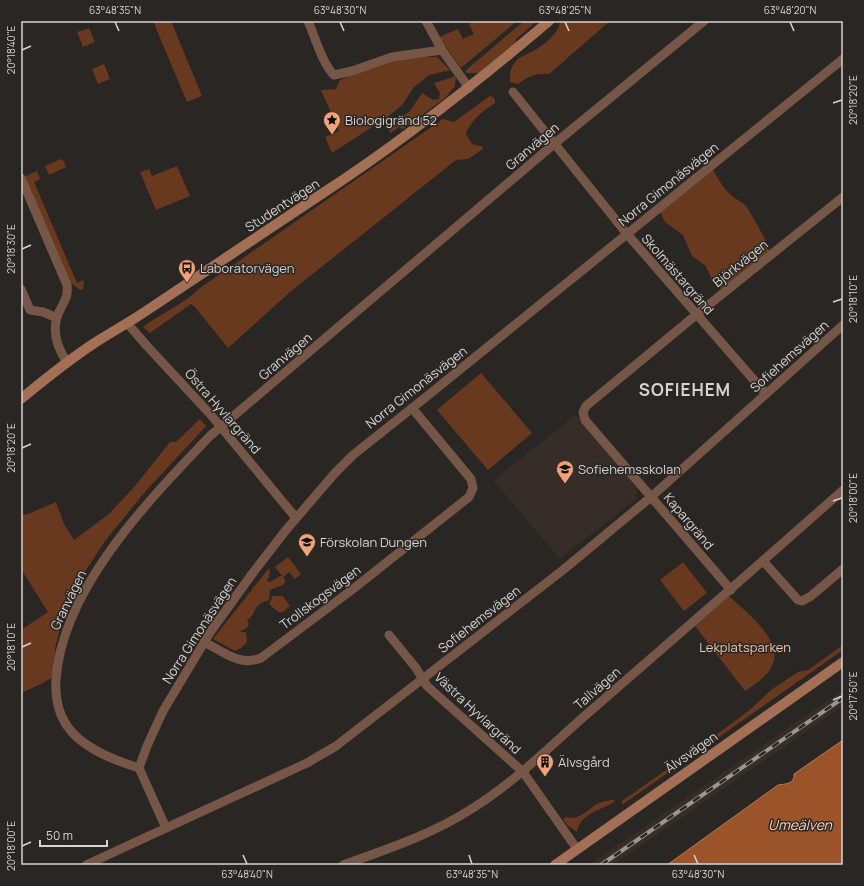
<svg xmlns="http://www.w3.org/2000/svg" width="864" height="886" viewBox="0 0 864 886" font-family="Manrope,sans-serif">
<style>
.built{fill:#372d28}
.green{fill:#68391e}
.water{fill:#9b5429;stroke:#ad7a5c}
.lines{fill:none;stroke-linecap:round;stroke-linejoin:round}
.street{stroke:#765646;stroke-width:9}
.secondary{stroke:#a37055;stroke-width:10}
.rail-casing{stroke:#999694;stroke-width:4}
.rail{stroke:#2a2624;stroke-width:2.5;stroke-dasharray:8;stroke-linecap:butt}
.ticks{fill:none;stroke:#d6d4d2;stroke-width:1.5}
.labels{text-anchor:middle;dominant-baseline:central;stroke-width:3;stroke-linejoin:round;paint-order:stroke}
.poi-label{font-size:13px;fill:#d6d4d2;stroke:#2a2624;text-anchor:start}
.street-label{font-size:13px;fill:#d6d4d2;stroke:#2a2624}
.park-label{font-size:13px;fill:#f1c7b1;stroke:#2a2624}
.water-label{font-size:14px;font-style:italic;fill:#fdd3bd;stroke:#2a2624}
.district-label{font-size:17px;font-weight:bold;letter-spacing:1px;fill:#d6d4d2;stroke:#2a2624}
.neatline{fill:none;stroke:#d6d4d2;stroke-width:1.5}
.ticks-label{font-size:10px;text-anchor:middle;fill:#d6d4d2}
</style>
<rect width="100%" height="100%" fill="#2a2624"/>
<g class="built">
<polygon points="576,415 637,488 636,499 560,559 493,480"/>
<polygon points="843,690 843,706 794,740 613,865 589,865"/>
</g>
<g class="green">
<polygon points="153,21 171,21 202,96 187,102"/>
<polygon points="476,21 517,21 461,68 439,37 458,29 463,39 474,34 469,24"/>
<polygon points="524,21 541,21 539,23 535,23 516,39 515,44 478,73 467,73 465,71"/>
<path d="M560,21h50l-61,53c-12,-1 -21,2 -31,10l-8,-2c0,-4 0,-11 2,-15 5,-11 15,-12 25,-18 9,-6 22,-16 23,-28z"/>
<polygon points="89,28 95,42 83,47 77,32"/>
<polygon points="437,57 450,70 429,75 414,87 402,105 389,116 332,153 325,137 339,131 321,90 336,89 340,80 396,58"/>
<polygon points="104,64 110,79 98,84 92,69"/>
<polygon points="456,76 455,86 445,98 403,129 399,127 391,133 387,128 410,111 422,93 433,100 439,99 440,93 434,83"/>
<path d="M490,96l3,1 2,3v3c-11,7 -25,18 -29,31l6,10 11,3v2l-15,10 -12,1 -166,132 -62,56 -33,-41 -4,-3 -41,29 -7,-6c18,-14 41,-23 57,-39l243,-169 11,3z"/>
<polygon points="61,159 64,161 66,167 49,175 45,166"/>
<polygon points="177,166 190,196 156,210 140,172 149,169 152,176"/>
<path d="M711,166c6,11 11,21 21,30 5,4 11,6 15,11l17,30 7,18 -44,35 -6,-1 -9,-9 -6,-14 -14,-10 -9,-21 -18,-13 -7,-14z"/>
<polygon points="37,171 40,179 34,182 77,283 84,280 83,289 80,290 70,282 24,177"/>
<polygon points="481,373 532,433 488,470 437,410"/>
<polygon points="200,419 206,426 144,493 105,541 77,584 62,622 55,648 57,675 41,684 21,693 21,630 48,612 21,569 21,515 28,514 56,502 64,524 74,540 109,514 135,486 170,442 176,442"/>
<path d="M288,557l13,17 -6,5 -6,-7 -6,5 3,4 -3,4 -13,5 -1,10c-19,6 -11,14 -22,20l2,4 -2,4 -8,4h7l1,10 -6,6 -6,3 -22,-12 56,-71 1,5 -3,8 3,1 10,-6h2l-7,-9z"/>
<polygon points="683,562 707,593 684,611 660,580"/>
<polygon points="273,596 283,596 290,606 283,612 278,612 269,604"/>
<path d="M729,596c16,15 56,45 43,70 -5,11 -17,18 -27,25l-50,-65z"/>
<polygon points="843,645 843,650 622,805 622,801 716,735 751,709 771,690 798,672 808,670"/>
<path d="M613,800h2l-2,3c-13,7 -33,11 -36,29l-10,-7 -4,-6 3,-2c13,4 21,-7 31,-13 6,-3 10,-3 16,-4z"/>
</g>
<path class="water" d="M843,740v125h-176l111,-80c7,-1 17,-1 16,-11z"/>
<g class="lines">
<g class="street">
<path d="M308,21c7,16 14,42 26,54l18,-4 40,-14 50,-7"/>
<polyline points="426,21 442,50 469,88"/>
<polyline points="513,92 627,234 766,394"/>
<path d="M21,178l46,107c2,15 -6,19 -10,32 -5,17 1,32 10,45"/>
<polyline points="21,289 30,310 43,312 57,318"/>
<polyline points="127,323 147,346 211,415 296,518"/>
<polyline points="763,561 798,600 802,601 811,596 843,569"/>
<polyline points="731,590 585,420 583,412 586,406 696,315 843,197"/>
<polyline points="389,635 416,668 427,686 523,772 577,849"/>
<path d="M204,642c18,9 36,25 57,16l92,-69 116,-92 4,-9 -2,-9 -59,-71"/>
<path d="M139,768c-23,-7 -52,-18 -68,-37 -13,-15 -16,-33 -15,-51 6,-92 94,-181 154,-244l344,-292 150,-123"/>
<polyline points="166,828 139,768 147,746 163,711 211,631 252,574 286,530 335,473 353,455 426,397 843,59"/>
<polyline points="86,865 307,763 336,746 563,570 651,497 843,325"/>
<path d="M343,865c45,-16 90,-31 130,-57 45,-28 82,-67 122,-101 83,-72 166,-144 248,-217"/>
</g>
<g class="secondary">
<path d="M21,399c24,-20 49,-40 75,-57 17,-11 34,-20 50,-31 59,-39 118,-79 177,-118 80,-52 153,-110 226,-172"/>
<polyline points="555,865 843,662"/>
</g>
<g class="rail-casing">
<polyline id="rail" points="601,865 843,698"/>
</g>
<use href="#rail" class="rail"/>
</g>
<path class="ticks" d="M115,22l4,9M340,22l4,9M565,22l4,9M790,22l4,9M22,50l9,-4M833,103l9,-3M22,249l9,-4M833,302l9,-3M22,448l9,-4M833,501l9,-3M22,647l9,-4M833,700l9,-4M22,846l9,-4M243,855l4,9M469,855l3,9M694,855l4,9"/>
<defs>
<g id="sight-pin" transform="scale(0.9)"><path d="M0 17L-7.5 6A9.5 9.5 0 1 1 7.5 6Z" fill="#f0a279" stroke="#2a2624"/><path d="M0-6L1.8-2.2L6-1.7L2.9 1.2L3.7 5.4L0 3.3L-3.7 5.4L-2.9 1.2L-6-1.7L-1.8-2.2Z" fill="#111"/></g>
<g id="bus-pin" transform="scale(0.9)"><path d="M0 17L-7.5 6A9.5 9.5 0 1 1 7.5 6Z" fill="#f0a279" stroke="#2a2624"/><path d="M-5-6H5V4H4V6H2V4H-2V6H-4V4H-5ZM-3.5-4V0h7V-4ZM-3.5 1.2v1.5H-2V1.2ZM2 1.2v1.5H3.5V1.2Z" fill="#111"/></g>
<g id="school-pin" transform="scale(0.9)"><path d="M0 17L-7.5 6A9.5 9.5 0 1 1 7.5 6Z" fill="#f0a279" stroke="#2a2624"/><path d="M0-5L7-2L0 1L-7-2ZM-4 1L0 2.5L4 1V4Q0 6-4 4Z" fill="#111"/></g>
<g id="building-pin" transform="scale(0.9)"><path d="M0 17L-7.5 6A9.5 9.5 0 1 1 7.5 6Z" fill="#f0a279" stroke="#2a2624"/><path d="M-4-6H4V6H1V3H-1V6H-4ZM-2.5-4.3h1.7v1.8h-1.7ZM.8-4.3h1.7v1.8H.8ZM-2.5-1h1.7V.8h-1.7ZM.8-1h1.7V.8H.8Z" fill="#111"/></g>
</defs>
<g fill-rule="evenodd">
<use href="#sight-pin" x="332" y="120"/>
<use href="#bus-pin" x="187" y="268"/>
<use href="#school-pin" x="565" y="469"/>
<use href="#school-pin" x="307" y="542"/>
<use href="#building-pin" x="545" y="762"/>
</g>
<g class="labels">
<g class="poi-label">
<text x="345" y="120">Biologigränd 52</text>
<text x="200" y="268">Laboratorvägen</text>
<text x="578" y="469">Sofiehemsskolan</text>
<text x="320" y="542">Förskolan Dungen</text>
<text x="558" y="762">Älvsgård</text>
</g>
<g class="street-label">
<text transform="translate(532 146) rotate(-40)">Granvägen</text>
<text transform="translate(668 184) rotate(-39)">Norra Gimonäsvägen</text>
<text transform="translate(282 205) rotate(-33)">Studentvägen</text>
<text transform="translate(740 263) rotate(-39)">Björkvägen</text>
<text transform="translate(678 274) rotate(49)">Skolmästargränd</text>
<text transform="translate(285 356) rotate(-40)">Granvägen</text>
<text transform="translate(789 356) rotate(-42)">Sofiehemsvägen</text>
<text transform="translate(416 387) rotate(-38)">Norra Gimonäsvägen</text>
<text transform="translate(223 411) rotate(49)">Östra Hyvlargränd</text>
<text transform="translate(689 521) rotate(50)">Kapargränd</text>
<text transform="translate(320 597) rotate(-37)">Trollskogsvägen</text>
<text transform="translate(68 600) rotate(-64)">Granvägen</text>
<text transform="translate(479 619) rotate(-38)">Sofiehemsvägen</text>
<text transform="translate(199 630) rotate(-57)">Norra Gimonäsvägen</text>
<text transform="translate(597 688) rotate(-41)">Tallvägen</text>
<text transform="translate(478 713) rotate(43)">Västra Hyvlargränd</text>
<text transform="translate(691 752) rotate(-35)">Älvsvägen</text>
</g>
<g class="park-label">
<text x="745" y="647">Lekplatsparken</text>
</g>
<g class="water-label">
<text x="800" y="824">Umeälven</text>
</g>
<g class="district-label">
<text x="685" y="389">SOFIEHEM</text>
</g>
</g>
<rect width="864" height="886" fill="none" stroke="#2a2624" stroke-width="44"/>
<path d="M40 840v6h67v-6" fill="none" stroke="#d6d4d2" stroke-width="2"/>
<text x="46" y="840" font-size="12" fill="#d6d4d2" stroke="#2a2624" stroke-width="3" paint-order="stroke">50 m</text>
<rect x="22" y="22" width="820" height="842" class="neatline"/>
<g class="ticks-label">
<text x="115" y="14">63°48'35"N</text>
<text x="340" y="14">63°48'30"N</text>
<text x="565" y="14">63°48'25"N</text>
<text x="790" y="14">63°48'20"N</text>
<text transform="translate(11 50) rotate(-90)" y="4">20°18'40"E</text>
<text transform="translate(853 100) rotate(-90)" y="4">20°18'20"E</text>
<text transform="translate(11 249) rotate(-90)" y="4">20°18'30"E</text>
<text transform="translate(853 299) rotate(-90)" y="4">20°18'10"E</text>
<text transform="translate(11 448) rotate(-90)" y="4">20°18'20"E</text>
<text transform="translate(853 498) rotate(-90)" y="4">20°18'00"E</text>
<text transform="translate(11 647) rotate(-90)" y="4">20°18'10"E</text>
<text transform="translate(853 696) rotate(-90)" y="4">20°17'50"E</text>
<text transform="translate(11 846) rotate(-90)" y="4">20°18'00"E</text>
<text x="247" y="878">63°48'40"N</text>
<text x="472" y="878">63°48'35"N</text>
<text x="698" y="878">63°48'30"N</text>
</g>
</svg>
